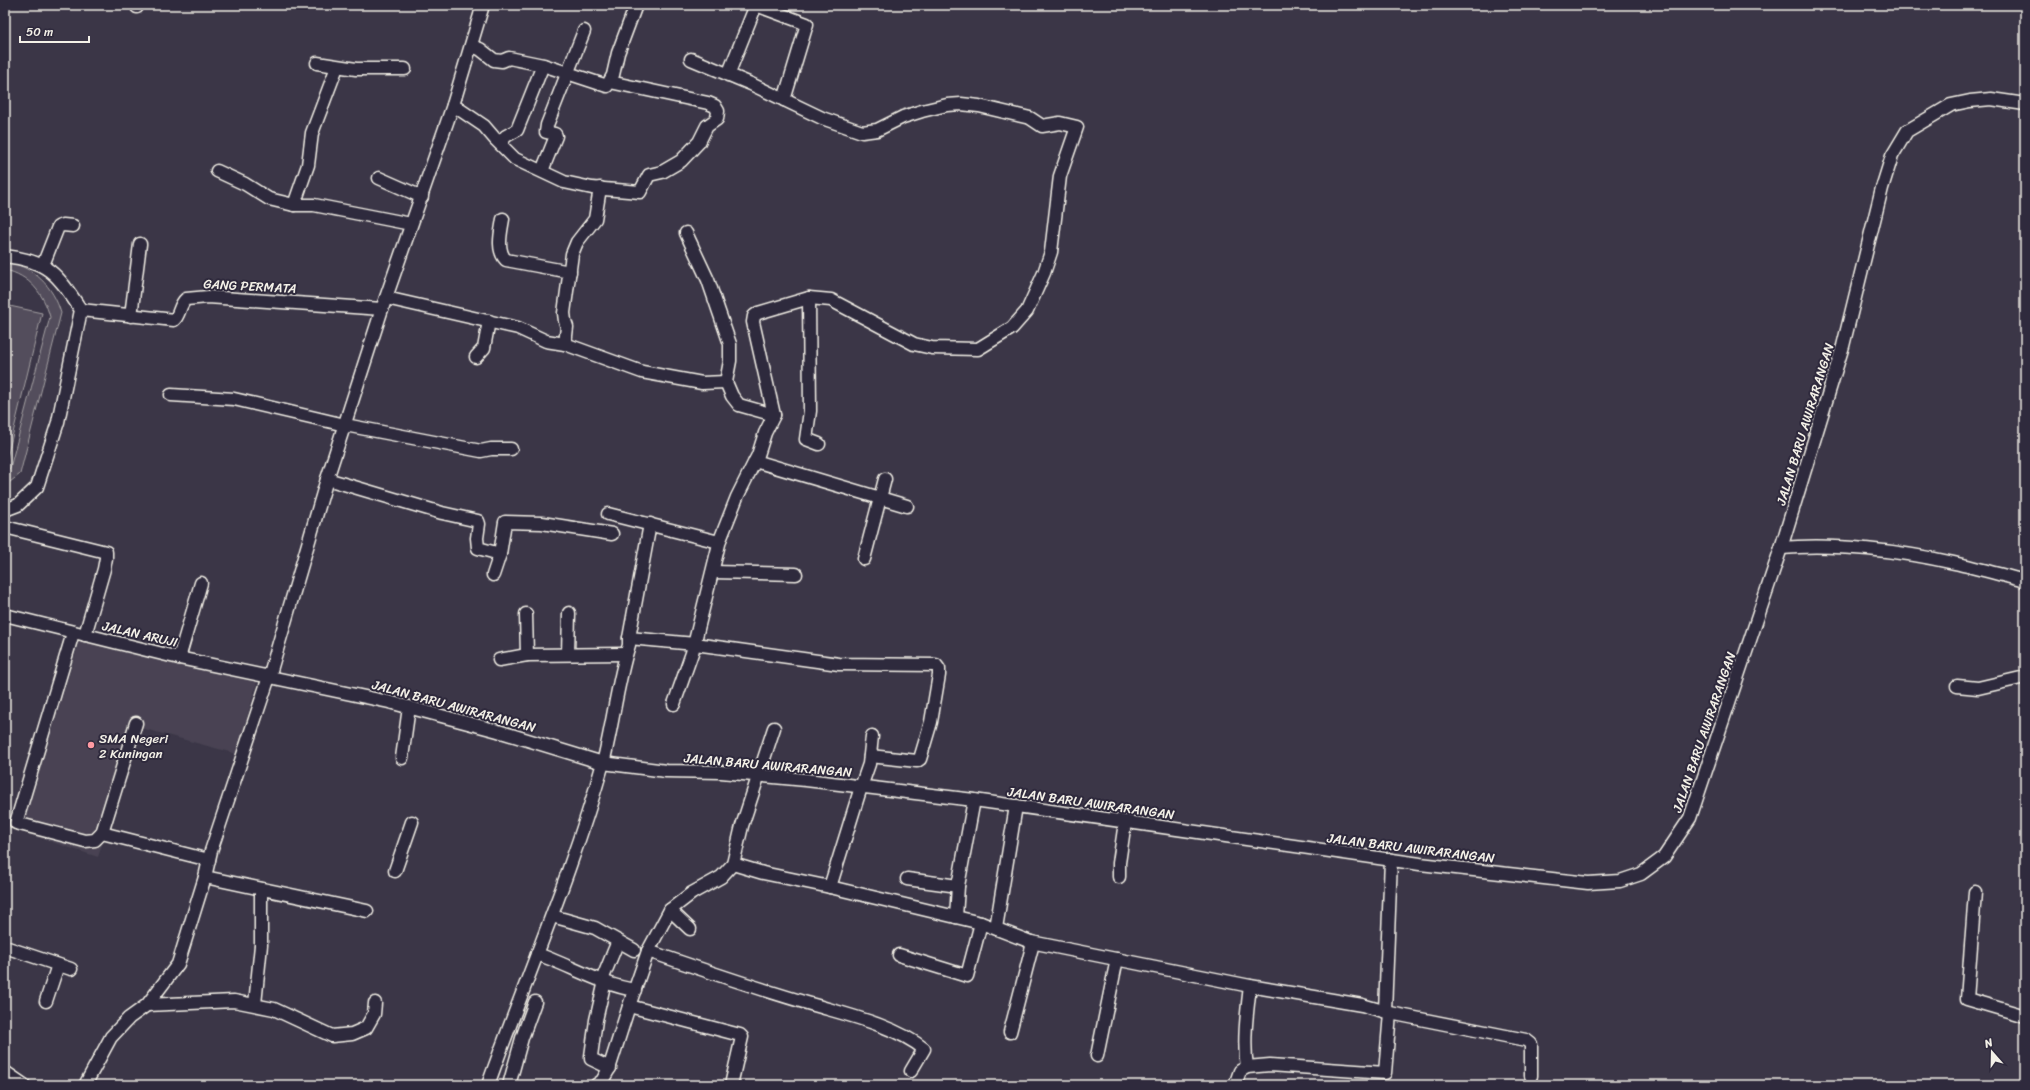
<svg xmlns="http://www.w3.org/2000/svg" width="2030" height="1090" viewBox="0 0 2030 1090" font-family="Sriracha,sans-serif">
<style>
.built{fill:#484352}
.park{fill:#534e5c;stroke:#a4a0a2}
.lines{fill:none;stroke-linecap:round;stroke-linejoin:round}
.minor-casing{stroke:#f4f1e8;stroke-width:15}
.minor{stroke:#2f2a3d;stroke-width:12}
.poi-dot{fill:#ff9aa2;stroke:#2f2a3d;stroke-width:1.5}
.labels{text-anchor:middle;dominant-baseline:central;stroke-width:4;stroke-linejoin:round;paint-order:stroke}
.street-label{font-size:13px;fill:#f4f1e8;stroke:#2f2a3d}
.poi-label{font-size:13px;fill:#f4f1e8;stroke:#2f2a3d;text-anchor:start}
</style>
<rect width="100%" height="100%" fill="#3b3647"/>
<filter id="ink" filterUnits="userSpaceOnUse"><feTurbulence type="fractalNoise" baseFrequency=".025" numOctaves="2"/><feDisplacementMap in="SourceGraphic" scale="8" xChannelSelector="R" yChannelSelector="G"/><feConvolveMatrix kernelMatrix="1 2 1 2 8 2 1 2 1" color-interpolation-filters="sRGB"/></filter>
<g filter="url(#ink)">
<polygon class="built" points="81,635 257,682 237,754 141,728 98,857 21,832"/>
<g class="park">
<path d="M5,261c29,6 48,25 56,52l-41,161 -15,12v-14l5,-4 40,-151c-6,-23 -21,-42 -45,-47z"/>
<polygon points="5,305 42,313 7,458 5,458"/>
</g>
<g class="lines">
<g class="minor-casing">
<g id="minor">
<polyline points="756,5 807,24 784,100"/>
<polyline points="137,7 138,5"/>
<polyline points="471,46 480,49 494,60 502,61 509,58 543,65 607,86 613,75 618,53 636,5"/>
<polyline points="691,59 751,84 822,118 862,132 877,130 903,117 922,111 947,105 961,104 979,106 1030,118 1042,126 1060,123 1077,127 1060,176 1051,252 1044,273 1027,311 1012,328 978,349 932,348 914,344 831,300 809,298"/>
<polyline points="317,63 356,69 405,69"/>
<polyline points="728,75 756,5"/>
<polyline points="453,105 484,126 496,140 515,159 564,182 592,188 640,192 649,175 662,172 681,161 699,142 707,126 717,119 718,111 715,106 708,103 610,82"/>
<polyline points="500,143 506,136 517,130 543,65"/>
<polyline points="217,171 245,184 269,199 294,205 314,205 411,224"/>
<polyline points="542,171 556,136 555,134 546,132 547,125 584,31"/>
<polyline points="379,178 422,197"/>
<polyline points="294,205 308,165 312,133 337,67"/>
<path d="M503,219c-2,13 -7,31 3,41l64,12"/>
<polyline points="686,233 708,280 730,344 730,361 726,382 732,396 739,405 774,415"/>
<path d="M5,256c44,5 52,18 76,54l-23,112 -21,65 -19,18 -13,5"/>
<polyline points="43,265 58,227 63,225 73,226"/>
<polyline points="386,298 518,328 546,341 565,344 642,372 702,383 726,382"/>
<path d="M81,310l93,10c6,-5 5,-15 12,-21l22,-2 174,12"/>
<polyline points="131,316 140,244"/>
<polyline points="565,344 567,327 565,321 564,313 572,254 577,242 595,219 600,188"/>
<polyline points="476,357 484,348 489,321"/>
<polyline points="171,395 234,399 345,425 481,451 491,449 511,449"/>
<polyline points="755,461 907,506"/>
<polyline points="327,479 442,513 478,521 479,524 477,538 478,548 500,554 493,575"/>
<polyline points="608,514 715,541"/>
<polyline points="5,527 106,552 106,558 104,569 85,635"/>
<path d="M1781,548c54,-5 120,3 173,15 24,5 47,12 71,18"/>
<polyline points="500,554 505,522 542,523 612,534"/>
<polyline points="864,559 885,479"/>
<polyline points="713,572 796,574"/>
<polyline points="526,614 527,655"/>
<polyline points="5,615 179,658 389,702 498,731 603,763 666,771 721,772 806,780 974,800 1420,864 1588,883 1620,881 1641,874 1664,857 1690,818 1781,548 1843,346 1882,188 1892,156 1907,131 1951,105 1970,101 1991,99 2025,104"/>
<polyline points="73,633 16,823 85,841 95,840 102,833 136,723"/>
<polyline points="629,638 695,644 839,664 936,665 939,669 939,675 931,722 920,759 917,761 870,756"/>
<polyline points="568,654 569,613"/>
<polyline points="179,658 201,583"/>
<polyline points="499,660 527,655 626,654"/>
<polyline points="1957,686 1978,688 2025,677"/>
<polyline points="674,704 692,653 720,540 737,497 758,455 765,433 774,415 753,322 754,316 758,313 809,298 810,411 806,439 819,444"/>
<polyline points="402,758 409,707"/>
<polyline points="102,833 209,860"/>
<polyline points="733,864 763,873 830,887 981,923 1031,942 1250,986 1362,1005 1390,1013 1526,1040 1531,1044 1531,1076"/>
<polyline points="395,871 412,822"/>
<polyline points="205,877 367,911"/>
<polyline points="1119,877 1119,863 1125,822"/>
<polyline points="907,879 958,886"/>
<polyline points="830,887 861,787 869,764 872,736"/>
<polyline points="1975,892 1967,999 2025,1016"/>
<polyline points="670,910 690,929"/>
<polyline points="552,916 595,928 634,950"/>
<polyline points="956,917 958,886 974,800"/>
<polyline points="996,928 1016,806"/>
<polyline points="5,947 71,969"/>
<path d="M648,951c55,19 110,38 166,54 34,10 82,21 110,44l-13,22"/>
<path d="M537,954c30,10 67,32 98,36"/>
<polyline points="899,955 967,976 981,923"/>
<polyline points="602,980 618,941"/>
<polyline points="605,981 596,1020 591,1056 591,1059 610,1068"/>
<polyline points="46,1001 58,965"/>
<polyline points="255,1004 261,945 261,889"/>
<polyline points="147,1005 234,1001 274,1009 332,1036 352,1034 366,1028 374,1014 375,1003"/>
<polyline points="629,1006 740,1035 742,1037 731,1085"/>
<polyline points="1385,1011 1391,860"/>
<polyline points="1010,1032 1032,947 1031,942"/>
<polyline points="1097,1056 1117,959"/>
<polyline points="1247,1067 1270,1065 1385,1073 1390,1013"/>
<polyline points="5,1072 24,1085"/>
<polyline points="85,1085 111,1037 129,1018 147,1005 178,964 205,877 211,851 269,677 327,479 382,309 453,105 483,5"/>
<path d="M488,1085c38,-107 84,-212 115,-322 10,-39 14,-80 26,-118v-7l21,-114"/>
<polyline points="509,1085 522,1038 535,1002"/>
<polyline points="596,1085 602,1081 609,1069 629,1006 648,951 670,910 692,893 721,877 733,864 742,826 774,728"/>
<path d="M1235,1085l5,-14 7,-4c-4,-26 0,-55 3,-81"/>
</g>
</g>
<use href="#minor" class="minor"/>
</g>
</g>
<circle class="poi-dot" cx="91" cy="745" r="4"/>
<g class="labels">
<g class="street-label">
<text transform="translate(250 286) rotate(3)">GANG PERMATA</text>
<text transform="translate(1805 424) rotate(-73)">JALAN BARU AWIRARANGAN</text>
<text transform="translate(140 634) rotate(13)">JALAN ARUJI</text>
<text transform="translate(454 706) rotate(15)">JALAN BARU AWIRARANGAN</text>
<text transform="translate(1704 732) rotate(-71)">JALAN BARU AWIRARANGAN</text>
<text transform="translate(768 765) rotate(5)">JALAN BARU AWIRARANGAN</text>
<text transform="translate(1091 803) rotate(8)">JALAN BARU AWIRARANGAN</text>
<text transform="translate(1411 848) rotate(7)">JALAN BARU AWIRARANGAN</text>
</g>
<g class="poi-label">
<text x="99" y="738">SMA Negeri<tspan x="99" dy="15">2 Kuningan</tspan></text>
</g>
</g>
<rect width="2030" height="1090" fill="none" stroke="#2f2a3d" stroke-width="20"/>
<rect x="10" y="10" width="2010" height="1070" fill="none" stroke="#f4f1e8" stroke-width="1.5" filter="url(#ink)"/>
<g transform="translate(1992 1052) rotate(340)" stroke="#2f2a3d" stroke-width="3" paint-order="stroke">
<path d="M0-3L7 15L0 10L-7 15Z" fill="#f4f1e8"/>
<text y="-6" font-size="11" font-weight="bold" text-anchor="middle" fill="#f4f1e8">N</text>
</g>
<path d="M20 36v6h69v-6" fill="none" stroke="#f4f1e8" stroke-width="2"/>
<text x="26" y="36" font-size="12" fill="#f4f1e8" stroke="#2f2a3d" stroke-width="3" paint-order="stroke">50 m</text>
</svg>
